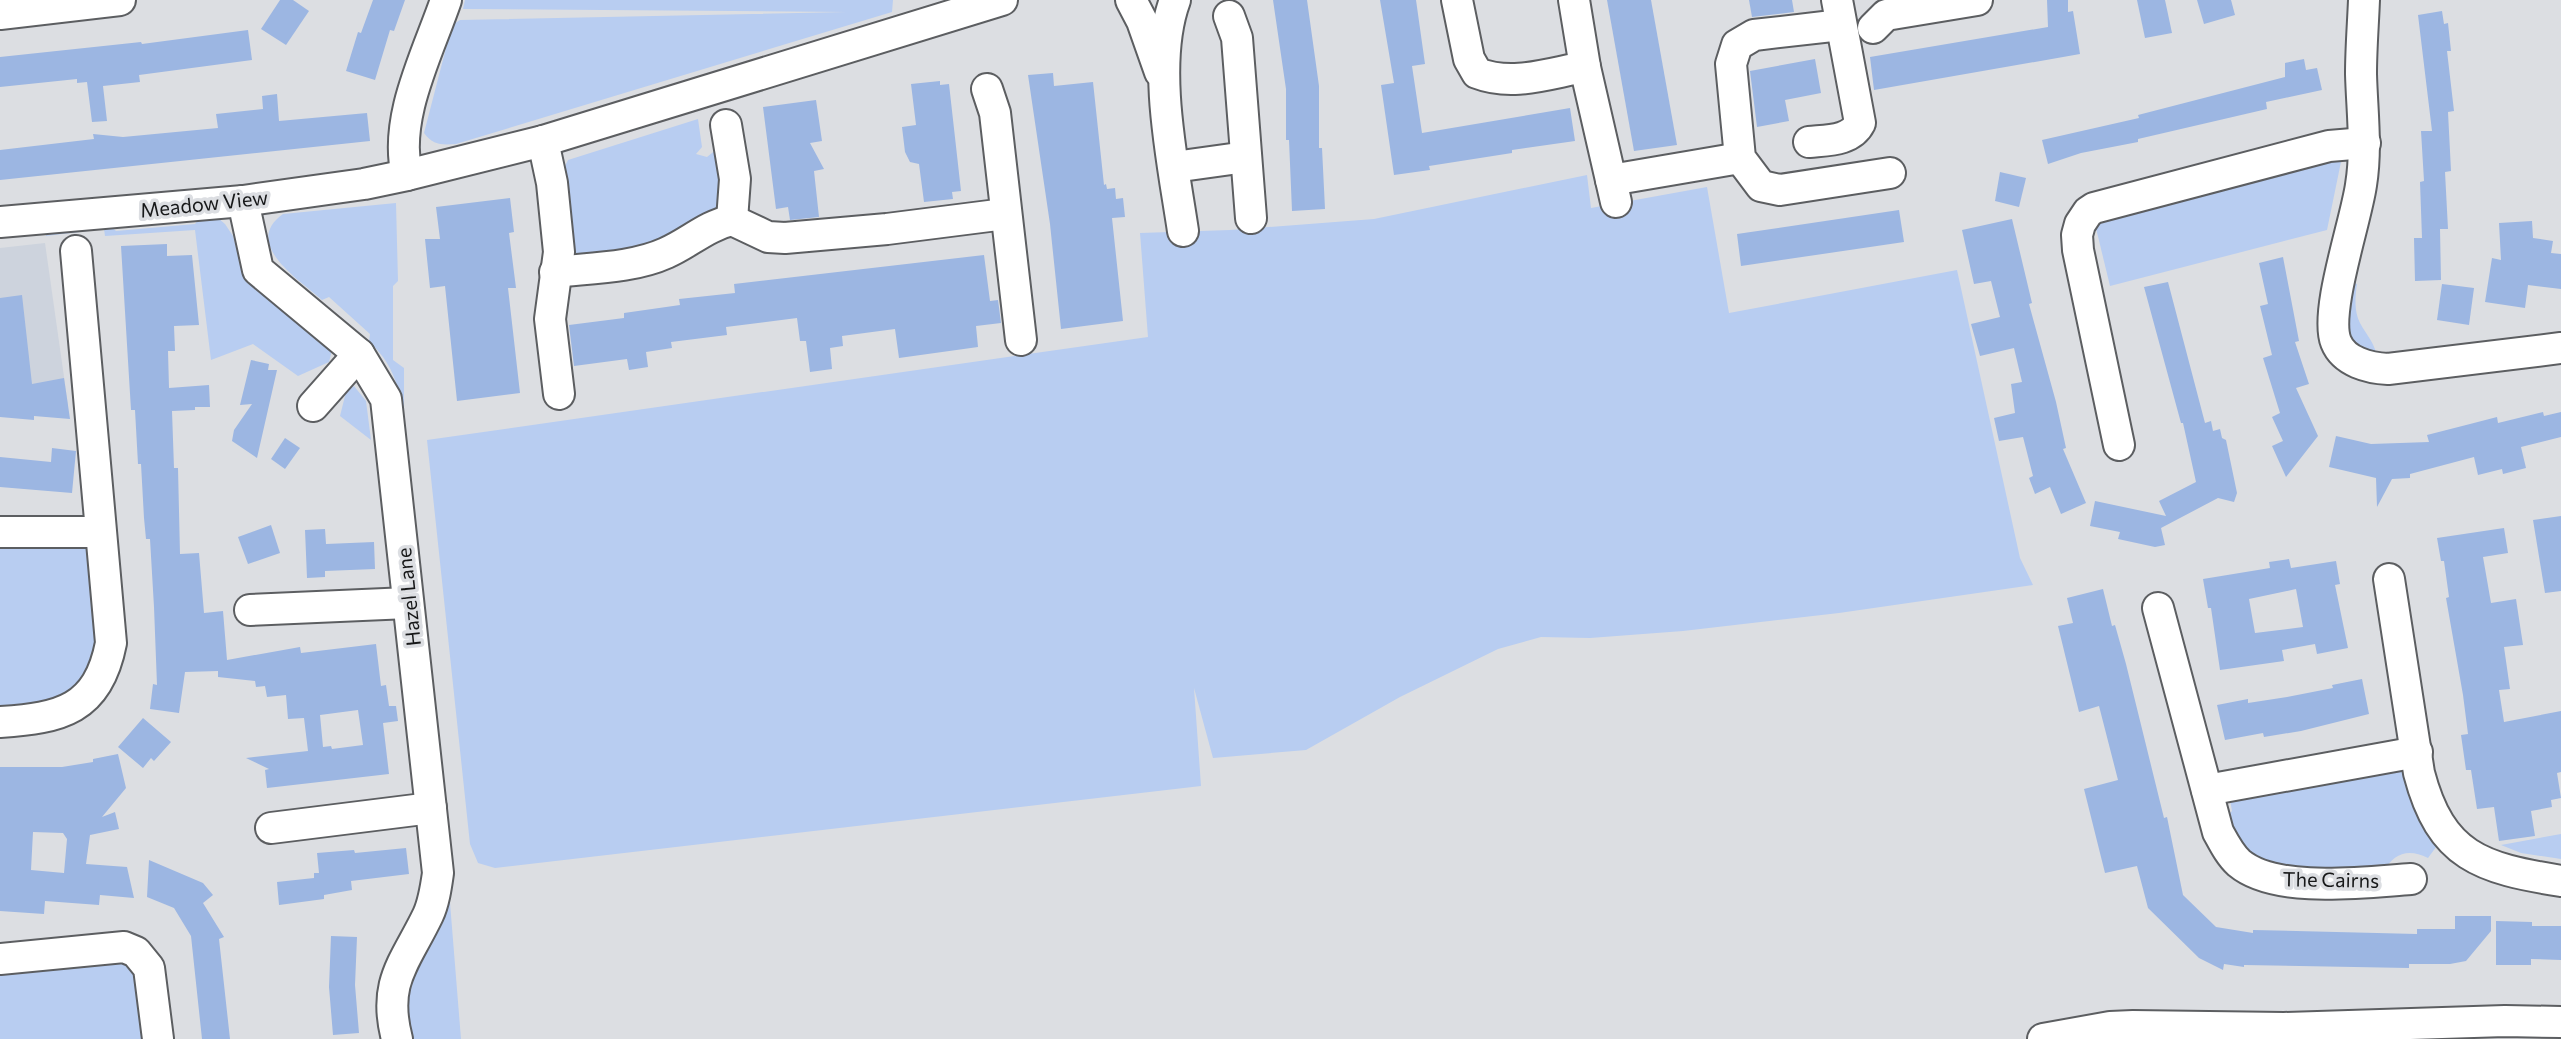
<svg xmlns="http://www.w3.org/2000/svg" width="2561" height="1039" viewBox="0 0 2561 1039" font-family="Commissioner,sans-serif">
<style>
.built{fill:#cdd3dd}
.green{fill:#b8cdf1}
.building{fill:#9cb6e2;fill-rule:evenodd}
.lines{fill:none;stroke-linecap:round;stroke-linejoin:round}
.minor-casing{stroke:#5c5e61;stroke-width:34}
.minor{stroke:#fff;stroke-width:30}
.labels{text-anchor:middle;dominant-baseline:central;stroke-width:7;stroke-linejoin:round;paint-order:stroke}
.street-label{font-size:20px;fill:#171819;stroke:#dcdee2}
</style>
<rect width="100%" height="100%" fill="#dcdee2"/>
<polygon class="built" points="45,243 68,405 0,412 0,248"/>
<g class="green">
<path d="M465,0h428l-1,12 -436,132c-15,1 -23,1 -32,-11l28,-108 8,-5 387,-8 -384,-3z"/>
<polygon points="698,119 702,147 696,154 707,157 717,149 723,203 663,245 578,258 572,249 563,170 568,160"/>
<polygon points="2343,152 2327,230 2110,286 2094,220"/>
<polygon points="1587,175 1591,208 1707,187 1729,313 1957,270 2020,558 2033,585 1839,613 1683,631 1590,638 1541,637 1498,649 1400,697 1306,750 1213,758 1194,688 1201,786 495,868 478,863 470,844 427,440 1148,337 1140,233 1230,230 1374,219"/>
<path d="M396,203l2,78 -5,5v74l11,8v43c-7,-28 -12,-49 -35,-69l1,-8 -41,-37 -7,3c-22,-20 -81,-56 -39,-86z"/>
<polygon points="218,218 225,224 233,236 241,266 332,350 329,362 298,376 253,344 211,360 195,230 105,236 104,229 46,236 46,232 108,224 116,231 195,224 199,219"/>
<path d="M2350,282l7,2c-2,13 -3,27 3,39 7,13 16,21 17,36l-6,-1 -30,-25z"/>
<polygon points="354,386 366,401 371,440 340,416 346,392"/>
<polygon points="0,540 90,545 104,633 73,698 0,713"/>
<path d="M2394,767l8,4 7,8 30,64 -11,15c-20,-10 -34,-5 -45,14l-44,1 -86,-11 -30,-42 9,-9 -3,-17z"/>
<polygon points="2561,834 2561,859 2521,853 2501,845"/>
<path d="M448,878l13,161h-49c-11,-51 -1,-70 28,-113l-5,-4z"/>
<polygon points="117,955 136,964 150,1039 0,1039 0,969"/>
</g>
<g class="building">
<polygon points="280,0 293,0 309,11 286,45 261,29"/>
<polygon points="373,0 405,0 394,31 390,30 375,80 346,71 358,32 361,33"/>
<polygon points="1273,0 1307,0 1319,86 1319,148 1322,148 1325,209 1292,211 1289,140 1286,140 1286,89"/>
<polygon points="1380,0 1416,0 1425,64 1412,66 1422,133 1570,108 1575,141 1512,150 1512,153 1429,166 1430,170 1394,175 1381,85 1394,83"/>
<polygon points="1607,0 1651,0 1677,145 1634,151"/>
<polygon points="1749,0 1792,0 1794,12 1752,17"/>
<polygon points="2047,0 2068,0 2068,12 2073,11 2080,54 1874,90 1870,57 2048,27"/>
<polygon points="2137,0 2165,0 2172,33 2145,38"/>
<polygon points="2197,0 2231,0 2235,15 2204,24"/>
<polygon points="2442,11 2444,24 2448,23 2451,51 2447,51 2454,111 2448,112 2451,171 2445,172 2448,229 2440,229 2441,280 2415,281 2414,238 2422,238 2420,182 2424,181 2421,131 2432,131 2418,15"/>
<polygon points="248,30 252,60 139,75 140,82 103,86 107,121 92,122 87,82 77,83 77,79 0,87 0,57 141,42 142,44"/>
<polygon points="1815,59 1821,93 1785,100 1789,121 1757,127 1750,71"/>
<polygon points="2304,59 2306,70 2317,68 2322,90 2266,102 2267,109 2138,139 2138,142 2081,153 2048,164 2042,140 2139,118 2138,115 2285,77 2285,63"/>
<polygon points="1053,73 1054,86 1093,82 1104,185 1106,184 1107,189 1115,188 1116,199 1123,198 1125,217 1112,218 1123,321 1061,329 1050,224 1028,75"/>
<polygon points="940,81 940,85 949,84 961,191 952,192 953,199 924,202 919,164 910,162 905,152 902,127 916,125 911,84"/>
<polygon points="277,94 279,121 367,113 370,141 0,180 0,150 94,139 93,134 123,137 218,128 216,114 263,109 262,96"/>
<polygon points="816,100 822,141 810,143 824,169 814,171 819,217 790,220 788,207 776,209 763,107"/>
<polygon points="2000,172 2026,178 2019,207 1995,201"/>
<polygon points="510,198 514,232 509,233 516,288 508,288 520,393 457,401 445,286 430,288 425,239 440,239 436,207"/>
<polygon points="1899,210 1904,242 1741,266 1737,234"/>
<polygon points="2012,219 2032,303 2029,304 2056,402 2066,448 2063,449 2086,503 2061,514 2050,487 2035,494 2029,478 2033,476 2023,437 1999,441 1994,418 2015,413 2011,384 2022,382 2014,348 1980,356 1971,324 2000,317 1991,281 1974,284 1962,230"/>
<polygon points="2532,221 2533,238 2553,241 2551,253 2561,254 2561,289 2528,285 2525,308 2485,302 2492,258 2501,260 2499,223"/>
<path d="M167,244v12l25,-1 7,70 -25,1 1,25h-7l1,37 40,-3 1,22h-15v3l-23,1 2,57h4l2,86 19,-1 5,60 19,-2 4,49 73,-13 1,6 75,-9 5,42 5,-1 3,21h7l2,15 -15,2 6,51 -122,14 -2,-18 4,-1 -23,-11 62,-7 -4,-33 -16,1 -2,-24 -19,2 -2,-11 -9,1 -1,-6 -37,-4v-6l-33,1 -6,41 -29,-4 3,-25 4,1 -3,-78 -4,-68h-4l-2,-21 -3,-54h-3l-3,-54h-4l-10,-164zM358,710l5,35 -31,4 -1,-3 -8,1 -3,-32z"/>
<polygon points="984,255 990,301 998,300 1001,323 976,326 978,347 899,358 895,329 842,336 843,346 830,348 832,369 810,372 806,341 800,341 797,318 726,327 727,335 671,342 672,348 646,352 648,367 629,370 627,359 574,366 569,325 624,318 624,313 680,305 679,299 735,293 734,284"/>
<polygon points="2283,257 2299,341 2295,342 2309,384 2296,388 2318,436 2286,477 2272,446 2283,441 2272,417 2280,413 2263,358 2272,355 2260,306 2268,304 2259,263"/>
<polygon points="2168,282 2205,423 2211,421 2213,431 2220,429 2222,438 2226,440 2237,493 2234,502 2218,498 2161,528 2165,545 2155,547 2118,539 2120,532 2090,526 2095,501 2166,516 2159,501 2196,482 2183,423 2181,423 2144,287"/>
<polygon points="2442,284 2474,288 2469,325 2437,320"/>
<polygon points="22,295 32,384 64,378 70,419 34,416 34,420 0,417 0,298"/>
<polygon points="251,360 269,364 268,370 277,370 257,458 232,441 234,430 252,404 240,405"/>
<polygon points="2543,412 2544,416 2561,412 2561,437 2521,447 2526,468 2503,474 2502,469 2478,475 2474,457 2410,474 2410,478 2392,479 2377,507 2376,478 2329,467 2336,436 2371,444 2429,442 2427,435 2470,424 2497,417 2498,423"/>
<polygon points="285,438 300,448 285,469 271,459"/>
<polygon points="52,448 76,451 72,493 0,487 0,457 51,462"/>
<polygon points="2561,516 2561,591 2545,593 2533,520"/>
<polygon points="271,525 280,553 248,564 238,537"/>
<polygon points="2504,528 2508,553 2483,557 2491,603 2516,599 2523,645 2504,647 2510,689 2499,690 2504,722 2561,711 2561,772 2557,773 2561,798 2551,800 2552,807 2531,811 2535,836 2499,841 2494,807 2477,809 2471,770 2466,770 2461,735 2468,734 2463,695 2446,598 2449,597 2444,561 2441,561 2437,538"/>
<polygon points="325,529 326,544 374,542 375,569 325,571 325,577 307,578 305,530"/>
<path d="M2289,559l2,9 45,-7 4,23 -5,1 13,63 -31,6 -2,-10 -33,6 2,11 -64,9 -9,-62h-3l-5,-29 67,-11 -1,-6zM2296,589l7,38 -48,6 -6,-34z"/>
<polygon points="2103,589 2112,626 2115,625 2126,664 2164,818 2167,817 2183,895 2216,927 2253,933 2253,930 2417,934 2417,929 2455,929 2455,916 2491,916 2491,931 2466,961 2450,964 2409,964 2409,968 2244,965 2244,967 2224,964 2223,970 2199,958 2148,908 2137,866 2105,873 2084,789 2118,780 2099,706 2079,712 2058,626 2073,623 2067,598"/>
<polygon points="2362,679 2369,714 2301,731 2264,737 2263,733 2225,740 2217,705 2248,699 2248,703 2287,697 2333,688 2332,685"/>
<polygon points="143,718 171,742 154,761 151,758 143,768 118,747"/>
<path d="M118,754l8,34 -24,29 13,-5 4,17 -29,6 -4,29 41,3 7,31 -34,-3 -1,10 -54,-4 -1,13 -44,-3v-144h62l31,-5v-3zM33,832l30,1 4,6 -3,34 -33,-3z"/>
<polygon points="406,848 409,874 351,881 352,890 324,895 324,899 279,905 277,882 314,878 314,873 319,873 317,853 354,850 355,853"/>
<polygon points="149,860 203,883 213,895 203,903 224,937 219,939 230,1039 202,1039 191,936 174,908 147,897"/>
<polygon points="2496,921 2532,922 2532,926 2561,926 2561,960 2531,959 2531,965 2496,965"/>
<polygon points="331,936 357,937 355,985 359,1033 333,1035 329,987"/>
</g>
<g class="lines">
<g class="minor-casing">
<g id="minor">
<polyline points="1131,0 1142,21 1160,72"/>
<path d="M1175,0c-24,65 -2,163 8,231"/>
<path d="M1457,0l12,59 8,14c36,14 72,0 108,-6"/>
<polyline points="1574,0 1585,67 1616,202"/>
<path d="M2364,0c-1,25 -3,49 -3,74 1,37 6,74 0,111 -5,36 -37,127 -25,157 8,20 33,26 52,27l173,-21"/>
<polyline points="0,14 120,0"/>
<polyline points="1229,16 1237,38 1251,218"/>
<polyline points="1841,25 1754,35 1737,45 1731,64 1740,158 1761,186 1780,190 1890,173"/>
<polyline points="1873,28 1886,15 1977,0"/>
<polyline points="987,89 995,113 1021,340"/>
<polyline points="726,125 735,179 732,220"/>
<polyline points="543,141 552,183 559,252 550,319 559,394"/>
<path d="M1809,142c19,-2 42,-1 51,-19l-23,-123"/>
<polyline points="1174,167 1246,157"/>
<path d="M407,175c-14,-57 21,-122 39,-175"/>
<polyline points="1611,180 1740,158"/>
<path d="M243,201l15,69 101,84 27,45 52,474c-2,14 -4,29 -10,42 -23,48 -46,67 -31,124"/>
<polyline points="0,222 243,201 364,184 407,175 543,141 1002,0"/>
<path d="M555,272c35,-4 78,-4 111,-19 23,-10 40,-27 66,-33l36,17 17,1 102,-9 118,-15"/>
<polyline points="313,406 359,354"/>
<polyline points="2119,445 2078,250 2077,235 2080,224 2088,212 2094,208 2329,146 2365,143"/>
<polyline points="0,532 100,532"/>
<path d="M2389,579l30,194c22,84 62,95 142,108"/>
<path d="M2158,608l60,224c6,11 12,23 21,31 37,31 126,19 172,16"/>
<polyline points="250,610 408,603"/>
<path d="M0,722c61,-4 98,-12 111,-79l-35,-392"/>
<polyline points="2207,790 2417,752"/>
<polyline points="271,828 431,808"/>
<polyline points="0,959 124,947 136,952 149,968 158,1039"/>
<polyline points="2043,1039 2110,1027 2133,1026 2284,1028 2505,1021 2561,1022"/>
</g>
</g>
<use href="#minor" class="minor"/>
</g>
<g class="labels">
<g class="street-label">
<text transform="translate(204 203) rotate(-6)">Meadow View</text>
<text transform="translate(408 597) rotate(-96)">Hazel Lane</text>
<text transform="translate(2331 879) rotate(1)">The Cairns</text>
</g>
</g>
</svg>
